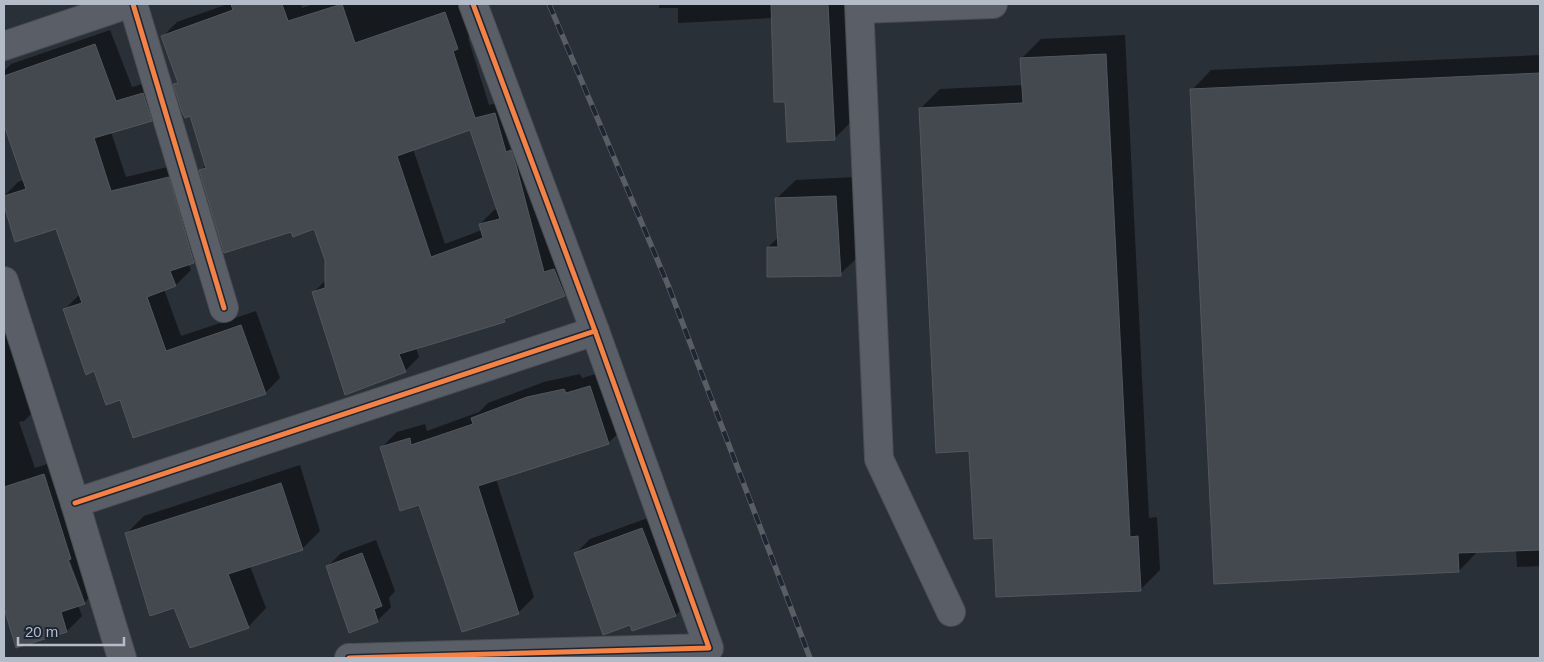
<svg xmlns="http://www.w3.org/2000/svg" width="1544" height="662" viewBox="0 0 1544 662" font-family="Arial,sans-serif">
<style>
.shadow{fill:#0007;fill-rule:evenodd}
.building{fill:#444950;stroke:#52575f;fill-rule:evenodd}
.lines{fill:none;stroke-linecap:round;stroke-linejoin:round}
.minor-casing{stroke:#484c53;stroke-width:30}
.minor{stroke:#5a5e66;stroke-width:28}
.rail-casing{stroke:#595d64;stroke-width:5.5}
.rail{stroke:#1d2633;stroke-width:4;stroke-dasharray:11;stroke-linecap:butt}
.cycleway-casing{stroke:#1d2633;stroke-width:8}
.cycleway{stroke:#f48246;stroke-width:5}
</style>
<rect width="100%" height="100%" fill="#2a3038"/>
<g class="shadow">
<path d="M228,4h73l1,4 12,-4h147l11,30 -4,4 21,67 19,-5 70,181 -14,14 -54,20 -6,6 -88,27 3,9 -14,14 -91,-79 12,-12v-20l-11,-32 -23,2 -92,-59 7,-7 -16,-49 -16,-30 4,-4 -16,-45 14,-14zM471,128l27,81 -4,1 -14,14 2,6 -37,14 -32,-95z"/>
<polygon points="659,4 848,4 854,119 834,139 786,100 772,18 678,23 678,8 659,8"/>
<polygon points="110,30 132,87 159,79 166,104 151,120 111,132 126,177 184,163 209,246 193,262 188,263 191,270 176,285 164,289 181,336 256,311 280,378 265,393 121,398 95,370 64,310 80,294 57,227 16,241 4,196 18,182 24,180 4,105 4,71 11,64"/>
<polygon points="1125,35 1149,518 1157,517 1160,570 1140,590 994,536 970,450 921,108 940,89 1023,85 1021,59 1041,39"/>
<polygon points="1540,55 1540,566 1517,567 1516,550 1478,551 1459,571 1192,90 1211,70"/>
<polygon points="855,177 860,255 840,274 768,247 779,237 776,199 796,180"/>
<path d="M4,303l35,103 -15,15 -5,1 16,46 24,-8 40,128 -15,15 -6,2 4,11 -15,15 -50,15 -13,-42zM67,553l16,43h-3l-15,-42z"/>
<polygon points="606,371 624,428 608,443 496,479 534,597 518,613 420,504 381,448 397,432 425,424 427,431 479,412 488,403 544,382 580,374 582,378"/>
<polygon points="300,465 320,531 302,549 250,566 266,608 248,627 175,606 126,534 144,516"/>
<polygon points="656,515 690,601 676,615 633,629 576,553 590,539"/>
<polygon points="376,540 395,591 389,598 391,607 377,621 327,567 341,553"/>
</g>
<g class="building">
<path d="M231,4h51l6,17 54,-17 13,39 90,-31 13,37 -5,2 22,67 20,-5 11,39 5,-2 5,15 28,107 10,-3 11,27 -61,23 1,3 -106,32 7,18 -61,23 -33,-103 13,-4v-28l-11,-31 -21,8 -2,-5 -67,21 -25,-83 7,-2 -16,-52 -5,2 -3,-6 -9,-28 5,-1 -17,-47 72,-26zM470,130l30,89 -21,5 4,14 -52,19 -34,-101z"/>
<polygon points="771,4 828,4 835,140 787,142 785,102 774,102"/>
<polygon points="95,44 116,101 143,93 152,121 94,138 111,191 169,177 194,263 170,271 176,286 147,297 166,351 241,325 266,394 133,438 120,400 106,405 94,371 86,375 63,309 82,303 56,229 15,242 4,205 4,196 26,189 4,125 4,76"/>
<polygon points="1106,54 1130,537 1138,536 1141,591 996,597 993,538 974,539 969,451 936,453 919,108 1023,103 1020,58"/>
<polygon points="1540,73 1540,550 1458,553 1459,572 1214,584 1190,89"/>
<polygon points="836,196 841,276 767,277 767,247 778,247 775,198"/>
<polygon points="590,386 609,444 478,486 519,614 462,632 419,505 400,511 380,447 410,438 411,445 473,424 471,418 527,397 564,389 566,393"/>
<polygon points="44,474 71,559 68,560 85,604 61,612 67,632 16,648 4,608 4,487"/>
<polygon points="281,483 303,550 228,574 249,628 190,648 174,608 150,616 125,533"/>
<polygon points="642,528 676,616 632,631 630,625 603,635 574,553"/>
<polygon points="362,553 382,606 374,609 378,622 349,633 326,566"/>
</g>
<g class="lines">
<g class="minor-casing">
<g id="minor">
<polyline points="133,4 224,308"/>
<polyline points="859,4 879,459 951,612"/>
<polyline points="860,9 993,4"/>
<polyline points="4,46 128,4"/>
<polyline points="4,281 75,503 122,658"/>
<polyline points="75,503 595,331"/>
<polyline points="349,658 709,648 595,331 473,4"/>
</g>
</g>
<use href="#minor" class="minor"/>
<g class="rail-casing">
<polyline id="rail" points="549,4 668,285 810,658"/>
</g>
<use href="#rail" class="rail"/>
<g class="cycleway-casing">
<g id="cycleway">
<polyline points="133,4 224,308"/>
<polyline points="75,503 595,331"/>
<polyline points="349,658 709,648 595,331 473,4"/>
</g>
</g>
<use href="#cycleway" class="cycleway"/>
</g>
<rect width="1544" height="662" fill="none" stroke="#b4bcc9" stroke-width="10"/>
<path d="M18 637v8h106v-8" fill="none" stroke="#b4bcc9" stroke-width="2.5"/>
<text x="25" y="637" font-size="15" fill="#b4bcc9" stroke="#1d2633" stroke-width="4" paint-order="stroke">20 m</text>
</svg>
